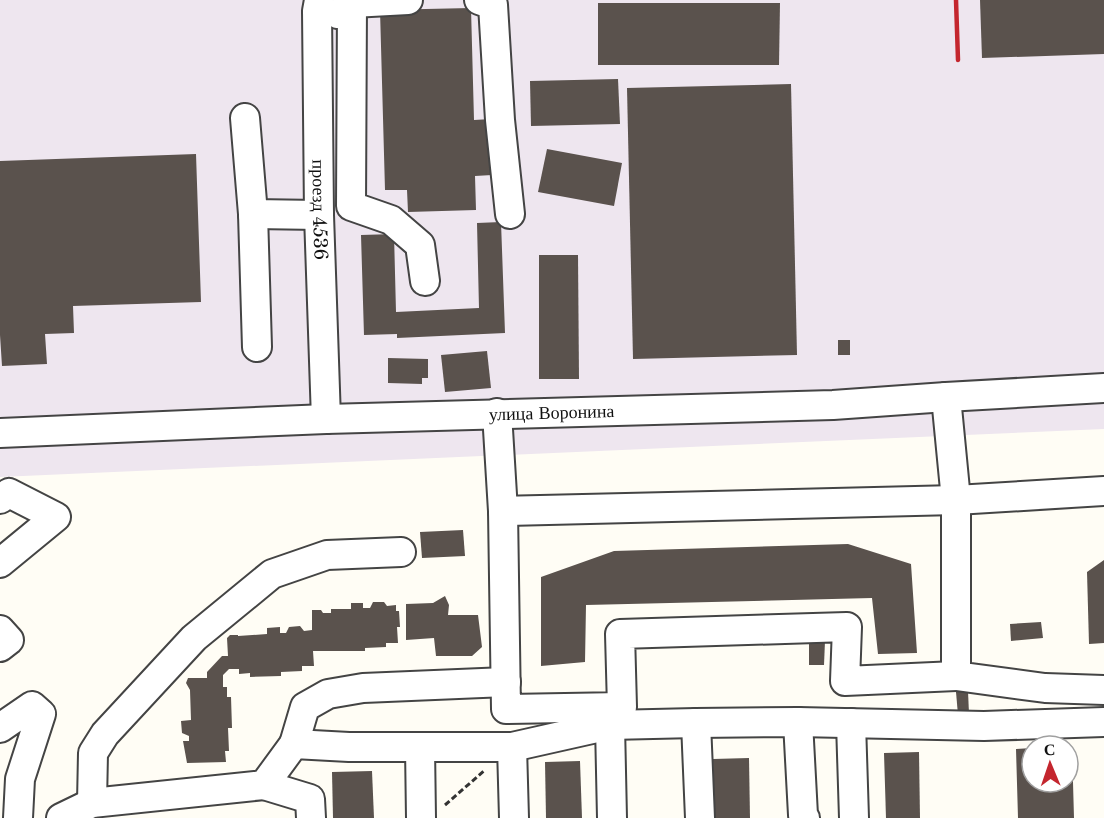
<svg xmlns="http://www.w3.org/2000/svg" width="1104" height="818" viewBox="0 0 1104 818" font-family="'Libre Baskerville',serif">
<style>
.industrial{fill:#eee6ef}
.building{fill:#5a524d}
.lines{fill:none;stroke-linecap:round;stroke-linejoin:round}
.minor-casing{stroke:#444;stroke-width:32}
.path{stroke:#333;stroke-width:3;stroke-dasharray:6 3;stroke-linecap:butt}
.minor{stroke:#fff;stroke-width:28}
.rail{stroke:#c4262e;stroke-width:4.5}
.labels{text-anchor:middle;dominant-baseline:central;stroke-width:6;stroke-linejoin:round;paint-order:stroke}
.street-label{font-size:18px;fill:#111;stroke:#fff}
</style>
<rect width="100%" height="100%" fill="#fffdf5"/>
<polygon class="industrial" points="0,0 1104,0 1104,429 0,477"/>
<g class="building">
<polygon points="980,0 1104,0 1104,54 982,58"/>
<polygon points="598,3 780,3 779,65 598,65"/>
<polygon points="471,8 474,120 491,119 492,175 475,176 476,210 408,212 407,190 385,190 380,10"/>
<polygon points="618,79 620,124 531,126 530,81"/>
<polygon points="791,84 797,355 633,359 627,88"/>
<polygon points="547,149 622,163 614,206 538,192"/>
<polygon points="196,154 201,302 73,306 74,333 45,334 47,364 2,366 0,335 0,161"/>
<polygon points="501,222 505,333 397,338 397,334 364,335 361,235 394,234 396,312 479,308 477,223"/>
<polygon points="539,255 578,255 579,379 539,379"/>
<rect x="838" y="340" width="12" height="15"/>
<polygon points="487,351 491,388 445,392 441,355"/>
<polygon points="388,358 428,359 428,378 422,378 422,384 388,383"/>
<polygon points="463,530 465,556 422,558 420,532"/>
<polygon points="848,544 911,564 917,653 878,654 872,598 586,605 585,662 541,666 541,577 614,551"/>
<polygon points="1104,560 1104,643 1089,644 1087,572"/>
<polygon points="445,596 449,605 448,615 478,615 482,647 472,656 436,656 434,638 406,640 406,604 433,603"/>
<polygon points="373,602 384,602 387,606 396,605 396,611 399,611 400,627 397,627 398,643 386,643 386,647 365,648 365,651 313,651 314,666 302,666 302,671 281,672 281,676 250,677 250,673 239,674 239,669 229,669 223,675 223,687 227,687 227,697 231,697 232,728 228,728 229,751 225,751 226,762 187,763 183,741 189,741 189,736 182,733 181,721 191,720 190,690 186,683 188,678 207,678 207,672 222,656 228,656 227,638 230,635 238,635 238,636 267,634 267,628 280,627 280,633 286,633 289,627 300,626 304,631 312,630 312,610 321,610 323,613 331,613 331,609 351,609 351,603 363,603 363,608 370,608"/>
<polygon points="1041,622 1043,638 1011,641 1010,624"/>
<polygon points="809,641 825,641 824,665 809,665"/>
<polygon points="968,691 969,714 958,715 956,692"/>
<polygon points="1068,747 1072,747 1074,818 1018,818 1016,749 1032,748 1032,782 1068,782"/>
<polygon points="919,752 920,818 886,818 884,753"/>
<polygon points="749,758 750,818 714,818 713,759"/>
<polygon points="580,761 582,818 546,818 545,762"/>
<polygon points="372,771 374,818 333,818 332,772"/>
</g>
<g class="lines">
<g class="minor-casing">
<g id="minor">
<path id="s1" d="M319,0l-2,11 2,204 7,204"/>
<polyline points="479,0 493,5 500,120 510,214"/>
<polyline points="352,3 351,206 391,220 420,245 425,281"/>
<polyline points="338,14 352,3 408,0"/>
<polyline points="245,118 253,214 319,215"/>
<polyline points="253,214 257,347"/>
<polyline points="946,397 956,500 956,676 1045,688 1104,690"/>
<polyline points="497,413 503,511 956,500 1104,491"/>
<path id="s2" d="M0,433l326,-14 507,-14 113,-8 158,-9"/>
<polyline points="0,499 9,493 56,517 0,563"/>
<polyline points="503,511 506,709 622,707 620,634 847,627 845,681 956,676"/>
<polyline points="0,630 9,640 0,647"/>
<polyline points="798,722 803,815 805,818"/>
<polyline points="696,723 700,818"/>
<polyline points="851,723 854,818"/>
<polyline points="610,725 612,818"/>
<polyline points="0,728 32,706 41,714 20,779 18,818"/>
<polyline points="294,744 305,707 328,694 363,688 506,682"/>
<polyline points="420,747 421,818"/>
<polyline points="512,747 514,818"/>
<polyline points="264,785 310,799 311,818"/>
<polyline points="92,803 93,753 105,734 194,638 272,574 327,555 401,552"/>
<polyline points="61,818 92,803 264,785 294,744 349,747 512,747 610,725 696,723 798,722 984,726 1104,722"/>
</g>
</g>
<polyline class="path" points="445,805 485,770"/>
<use href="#minor" class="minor"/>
<polyline class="rail" points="956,0 958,60"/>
</g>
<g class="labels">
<g class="street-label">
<text stroke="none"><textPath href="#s1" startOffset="210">проезд 4536</textPath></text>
<text stroke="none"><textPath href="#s2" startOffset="552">улица Воронина</textPath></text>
</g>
</g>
<g transform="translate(1050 764) rotate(358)"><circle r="28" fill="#ffffff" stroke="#a0a0a0" stroke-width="1.5"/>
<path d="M0-4.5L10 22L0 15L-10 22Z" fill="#c4262e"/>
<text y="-9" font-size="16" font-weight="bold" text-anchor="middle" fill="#111111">С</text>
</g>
</svg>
